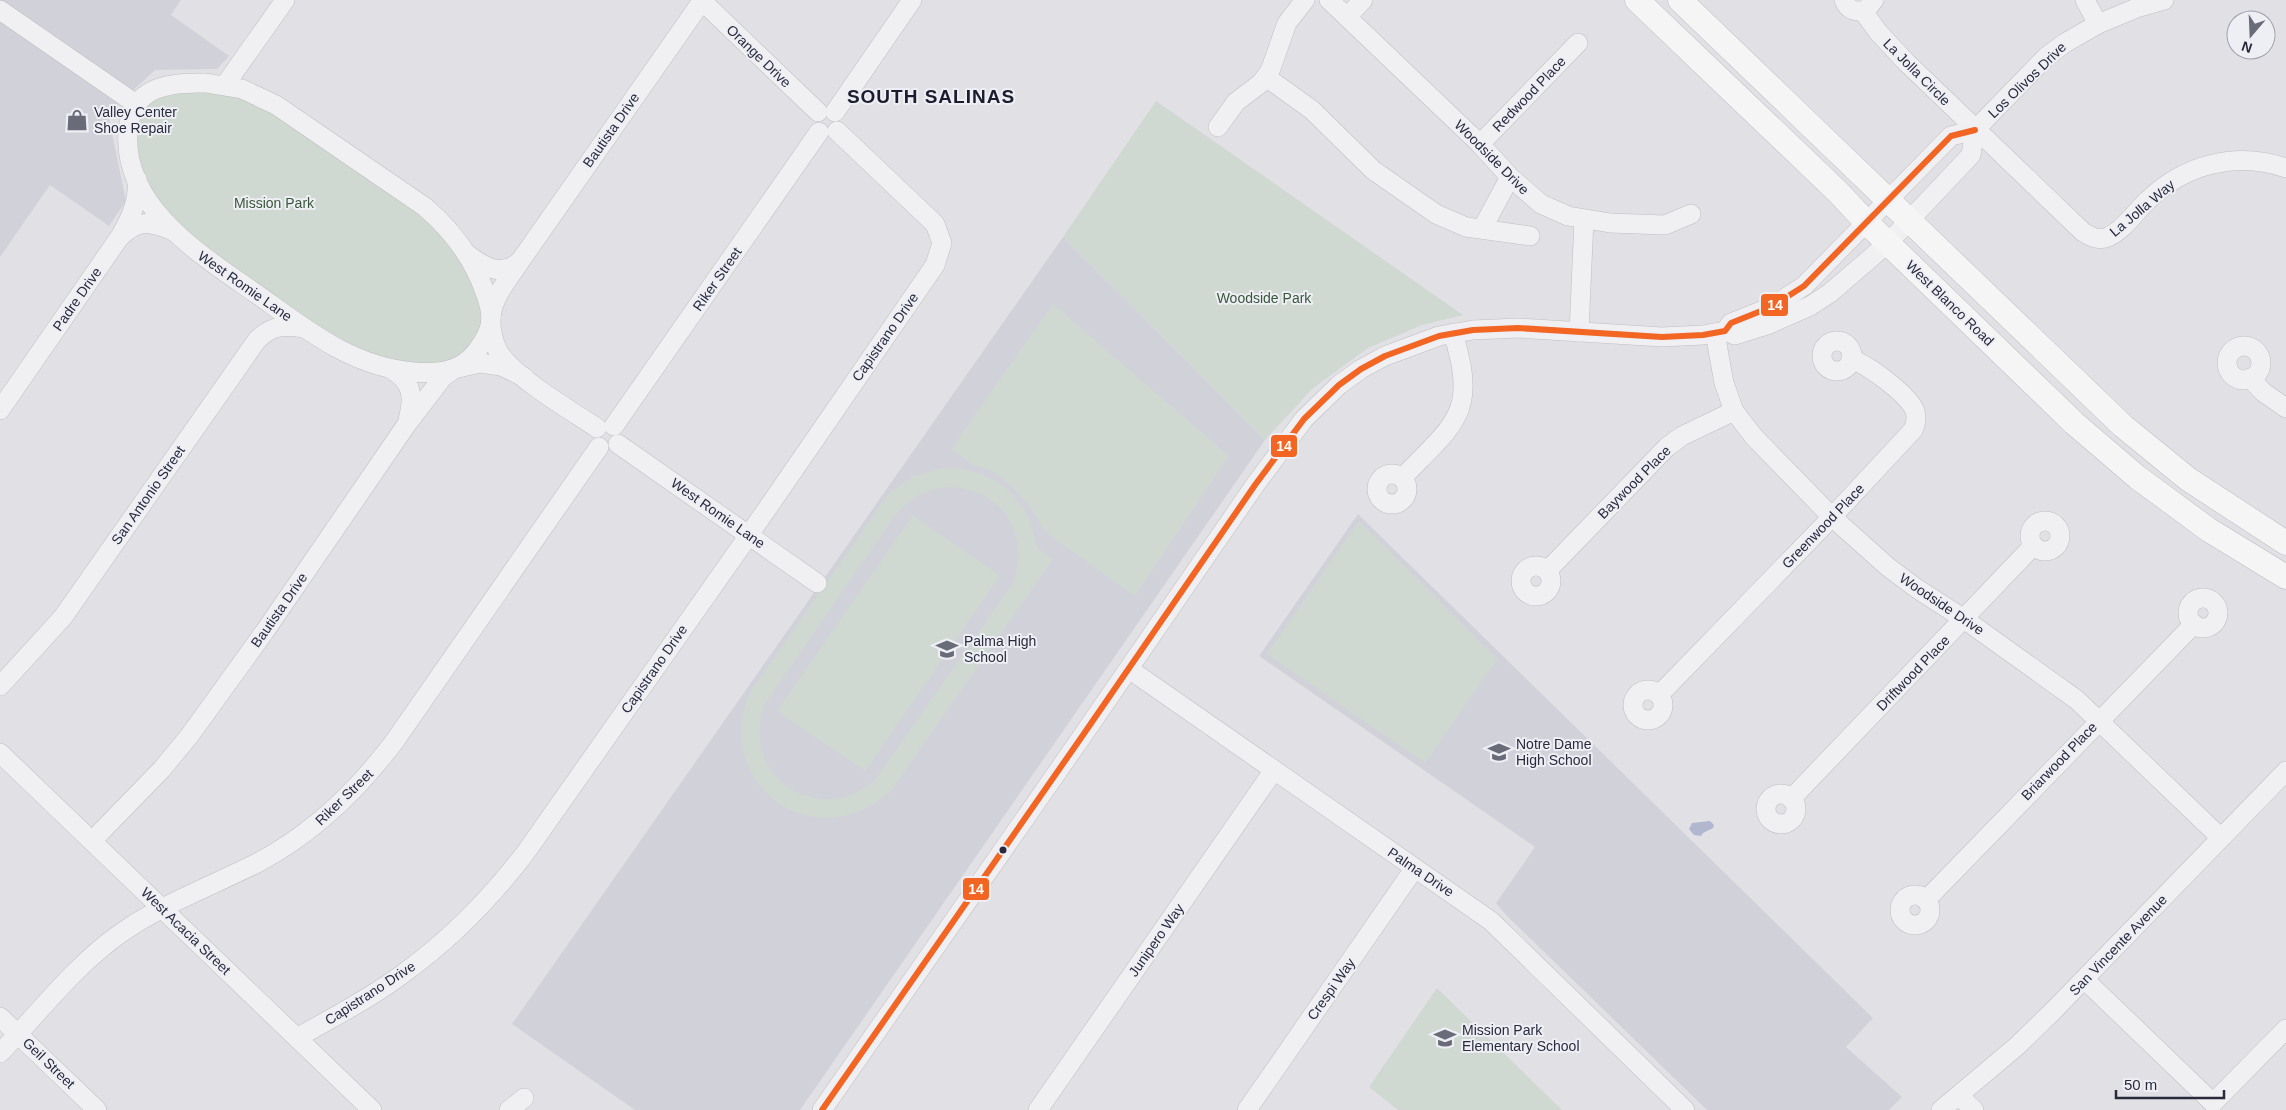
<svg xmlns="http://www.w3.org/2000/svg" width="2286" height="1110" viewBox="0 0 2286 1110" font-family="Arial,sans-serif">
<style>
.built{fill:#d1d2d9}
.green{fill:#cfd8d1;fill-rule:evenodd}
.water{fill:#b1b7ce}
.lines{fill:none;stroke-linecap:round;stroke-linejoin:round}
.minor-casing{stroke:#bebec2;stroke-width:20}
.major-casing{stroke:#bdbec3;stroke-width:25}
.minor{stroke:#f0f0f2;stroke-width:19}
.major{stroke:#f5f5f6;stroke-width:24}
.bus-1-casing{stroke:#eeeff5;stroke-width:10}
.bus-1{stroke:#f26522;stroke-width:6}
.bus-dot{fill:#292b3d;stroke:#eeeff5;stroke-width:2}
.labels{text-anchor:middle;dominant-baseline:central;stroke-width:4;stroke-linejoin:round;paint-order:stroke}
.street-label{font-size:14px;fill:#292b3d;stroke:#eeeff5}
.poi-label{font-size:14px;fill:#292b3d;stroke:#eeeff5;text-anchor:start}
.park-label{font-size:14px;fill:#38573a;stroke:#eeeff5}
.district-label{font-size:19px;font-weight:bold;letter-spacing:1px;fill:#1b1d2e;stroke:#eeeff5}
.line-badge{stroke:#eeeff5;stroke-width:2}
.badge-label{font-size:14px;text-anchor:middle;font-weight:bold;fill:#fff}
</style>
<rect width="100%" height="100%" fill="#e1e1e5"/>
<g class="built">
<polygon points="0,0 181,0 171,15 229,56 217,69 155,70 108,114 126,201 109,226 50,185 0,257"/>
<polygon points="1063,237 1265,440 800,1110 635,1110 512,1024"/>
<polygon points="1358,514 1873,1018 1846,1047 1902,1097 1889,1110 1707,1110 1506,915 1496,903 1535,847 1259,656"/>
</g>
<g class="green">
<polygon points="160,87 242,89 441,221 491,318 454,369 354,358 157,212 128,125"/>
<polygon points="1156,101 1463,315 1422,325 1368,348 1312,389 1265,440 1063,237"/>
<polygon points="1053,304 1229,456 1135,596 1045,532 1027,502 1003,478 989,470 973,465 951,449"/>
<path d="M943,468c53,0 85,28 94,80l16,11 -163,233c-75,66 -177,-5 -141,-98l140,-201 25,-17zM945,487c55,-1 86,44 68,96l-137,196c-57,52 -140,-4 -110,-77l129,-187c14,-16 28,-25 50,-28z"/>
<polygon points="913,515 1000,576 865,771 777,711"/>
<polygon points="1359,521 1497,659 1425,763 1267,654"/>
<polygon points="1437,988 1562,1110 1398,1110 1369,1087"/>
</g>
<polygon class="water" points="1710,821 1714,825 1713,828 1703,833 1701,836 1694,835 1689,829 1692,823"/>
<g class="lines">
<g class="minor-casing">
<g id="minor">
<polyline points="701,0 818,112"/>
<polyline points="1329,0 1480,144 1510,177 1541,204 1568,216 1610,223 1665,225 1691,214"/>
<path d="M1844,0c4,11 13,13 23,9l7,-9"/>
<polyline points="2085,0 2098,24"/>
<polyline points="0,10 136,104"/>
<path d="M1863,11l15,21 28,30 177,170c8,5 16,9 25,5 16,-7 28,-26 40,-37 37,-36 89,-49 138,-32"/>
<polyline points="1347,17 1363,0"/>
<polyline points="1266,77 1312,110 1373,170 1436,214 1466,227 1530,236"/>
<path d="M206,83l36,6 34,16 149,102c28,24 48,51 60,85 3,8 6,18 6,26 0,12 -8,25 -15,34 -16,20 -38,22 -62,20 -62,-5 -107,-42 -156,-77 -54,-38 -136,-87 -130,-163 3,-46 41,-50 78,-49z"/>
<polyline points="225,85 285,0"/>
<polyline points="835,112 912,0"/>
<polyline points="1218,127 1236,102 1261,83 1270,71 1287,23 1305,0"/>
<polyline points="1480,144 1578,43"/>
<polyline points="1482,229 1510,177"/>
<path d="M121,235c10,-18 18,-35 16,-56"/>
<path d="M467,254c17,13 35,24 53,7"/>
<polyline points="1726,331 1735,335 1767,325 1810,306 1830,293 1888,243 1971,155 1975,130 2046,57 2065,43 2098,24 2139,7 2164,0"/>
<polyline points="1579,332 1584,219"/>
<polyline points="1715,333 1724,383 1734,411 1754,437 1832,517 1888,567 1916,588 1964,619 2077,700 2221,838"/>
<circle cx="1837" cy="356" r="15"/>
<circle cx="2244" cy="363" r="17"/>
<path d="M391,369c22,13 23,28 17,51"/>
<polyline points="2250,378 2263,392 2286,408"/>
<path d="M0,410l119,-172c19,-19 30,-17 54,-7"/>
<polyline points="614,426 819,132"/>
<path d="M597,428c-27,-18 -75,-46 -95,-71 -8,-10 -12,-28 -11,-40 2,-21 19,-40 30,-57l181,-259"/>
<polyline points="618,444 817,583"/>
<circle cx="1392" cy="489" r="15"/>
<path d="M1402,478c53,-55 76,-64 51,-145"/>
<circle cx="2045" cy="536" r="15"/>
<circle cx="1536" cy="581" r="15"/>
<polyline points="1547,571 1667,447 1682,436 1734,411"/>
<circle cx="2203" cy="613" r="15"/>
<polyline points="1129,669 1491,921 1685,1110"/>
<path d="M0,686l63,-69 194,-277c15,-15 27,-15 47,-12"/>
<circle cx="1648" cy="705" r="15"/>
<path d="M1659,695l173,-178 81,-87c3,-6 4,-12 2,-19 -7,-17 -47,-46 -64,-52"/>
<polyline points="0,753 372,1110"/>
<circle cx="1781" cy="809" r="15"/>
<polyline points="1791,799 2033,546"/>
<polyline points="92,841 162,769 190,735 265,631 407,424 443,377 454,369 480,363 501,366 524,377"/>
<circle cx="1915" cy="910" r="15"/>
<polyline points="1926,900 2194,624"/>
<polyline points="2085,980 2213,1103 2286,1029"/>
<polyline points="0,1017 97,1110"/>
<path d="M297,1038c36,-21 74,-40 107,-65 47,-34 87,-75 122,-121l223,-317 186,-270 7,-22 -7,-19 -98,-93"/>
<path d="M0,1053c39,-40 75,-88 121,-120 41,-29 93,-48 138,-71 54,-29 98,-71 135,-120l205,-295"/>
<polyline points="1959,1096 1974,1110"/>
<polyline points="509,1110 524,1098"/>
<polyline points="822,1110 1083,735 1255,485 1304,419 1339,385 1361,369 1385,356 1439,336 1473,330 1518,328 1662,337 1703,335 1725,331 1731,323 1771,307 1804,286 1951,136 1975,130"/>
<polyline points="1038,1110 1274,770"/>
<polyline points="1247,1110 1414,869"/>
<polyline points="1941,1110 2017,1046 2055,1009 2286,771"/>
</g>
</g>
<g class="major-casing">
<g id="major">
<polyline points="1637,0 1838,192 1867,223 2074,423 2137,477 2209,530 2286,577"/>
<polyline points="1680,0 2123,426 2188,479 2286,543"/>
</g>
</g>
<use href="#minor" class="minor"/>
<use href="#major" class="major"/>
<g class="bus-1-casing">
<polyline id="bus-1" points="822,1110 1083,735 1255,485 1304,419 1339,385 1361,369 1385,356 1439,336 1473,330 1518,328 1662,337 1703,335 1725,331 1731,323 1771,307 1804,286 1951,136 1975,130"/>
</g>
<use href="#bus-1" class="bus-1"/>
</g>
<defs>
<g id="shop-bare" transform="scale(1.725)"><path d="M-5-2.5h2.3a2.7 3.5 0 0 1 5.4 0H5L5.5 6h-11ZM-1.5-2.5h3a1.5 2.3 0 0 0-3 0Z" fill="#696b78" stroke="#eeeff5" stroke-width="2.5" paint-order="stroke"/></g>
<g id="school-bare" transform="scale(1.725)"><path d="M0-5L7-2L0 1L-7-2ZM-4 1L0 2.5L4 1V4Q0 6-4 4Z" fill="#696b78" stroke="#eeeff5" stroke-width="2.5" paint-order="stroke"/></g>
</defs>
<g fill-rule="evenodd">
<use href="#shop-bare" x="77" y="120"/>
<use href="#school-bare" x="947" y="649"/>
<use href="#school-bare" x="1499" y="752"/>
<use href="#school-bare" x="1445" y="1038"/>
</g>
<circle class="bus-dot" cx="1003" cy="850" r="4.5"/>
<g class="labels">
<g class="street-label">
<text transform="translate(759 56) rotate(44)">Orange Drive</text>
<text transform="translate(1917 72) rotate(45)">La Jolla Circle</text>
<text transform="translate(2027 80) rotate(-44)">Los Olivos Drive</text>
<text transform="translate(1529 94) rotate(-46)">Redwood Place</text>
<text transform="translate(611 130) rotate(-55)">Bautista Drive</text>
<text transform="translate(1492 157) rotate(45)">Woodside Drive</text>
<text transform="translate(2142 208) rotate(-40)">La Jolla Way</text>
<text transform="translate(717 279) rotate(-55)">Riker Street</text>
<text transform="translate(245 286) rotate(35)">West Romie Lane</text>
<text transform="translate(77 299) rotate(-55)">Padre Drive</text>
<text transform="translate(1950 303) rotate(44)">West Blanco Road</text>
<text transform="translate(885 337) rotate(-55)">Capistrano Drive</text>
<text transform="translate(1634 482) rotate(-45)">Baywood Place</text>
<text transform="translate(148 495) rotate(-55)">San Antonio Street</text>
<text transform="translate(718 513) rotate(35)">West Romie Lane</text>
<text transform="translate(1823 526) rotate(-46)">Greenwood Place</text>
<text transform="translate(1942 604) rotate(34)">Woodside Drive</text>
<text transform="translate(279 610) rotate(-55)">Bautista Drive</text>
<text transform="translate(654 669) rotate(-55)">Capistrano Drive</text>
<text transform="translate(1913 673) rotate(-46)">Driftwood Place</text>
<text transform="translate(2059 761) rotate(-46)">Briarwood Place</text>
<text transform="translate(344 797) rotate(-44)">Riker Street</text>
<text transform="translate(1421 872) rotate(34)">Palma Drive</text>
<text transform="translate(186 931) rotate(44)">West Acacia Street</text>
<text transform="translate(1156 940) rotate(-55)">Junipero Way</text>
<text transform="translate(2118 945) rotate(-46)">San Vincente Avenue</text>
<text transform="translate(1331 989) rotate(-55)">Crespi Way</text>
<text transform="translate(370 993) rotate(-33)">Capistrano Drive</text>
<text transform="translate(49 1063) rotate(44)">Geil Street</text>
</g>
<g class="poi-label">
<text x="94" y="112">Valley Center<tspan x="94" dy="16">Shoe Repair</tspan></text>
<text x="964" y="641">Palma High<tspan x="964" dy="16">School</tspan></text>
<text x="1516" y="744">Notre Dame<tspan x="1516" dy="16">High School</tspan></text>
<text x="1462" y="1030">Mission Park<tspan x="1462" dy="16">Elementary School</tspan></text>
</g>
<g class="park-label">
<text x="274" y="203">Mission Park</text>
<text x="1264" y="298">Woodside Park</text>
</g>
<g class="district-label">
<text x="931" y="96">SOUTH SALINAS</text>
</g>
</g>
<g class="line-badge">
<rect x="1760" y="293" width="29" height="24" rx="5" fill="#f26522"/>
<rect x="1270" y="434" width="28" height="24" rx="5" fill="#f26522"/>
<rect x="962" y="877" width="28" height="24" rx="5" fill="#f26522"/>
</g>
<g class="badge-label">
<text x="1775" y="310">14</text>
<text x="1284" y="451">14</text>
<text x="976" y="894">14</text>
</g>
<g transform="translate(2251 35) rotate(199)"><circle r="24" fill="#eeeff5" stroke="#9fa1ab"/>
<path d="M0-4L9 19L0 12L-9 19Z" fill="#696b78"/>
<text y="-8" font-size="14" font-weight="bold" text-anchor="middle" fill="#292b3d">N</text>
</g>
<path d="M2116 1090v8h108v-8" fill="none" stroke="#292b3d" stroke-width="2.5"/>
<text x="2124" y="1090" font-size="15" fill="#292b3d" stroke="#eeeff5" stroke-width="4" paint-order="stroke">50 m</text>
</svg>
